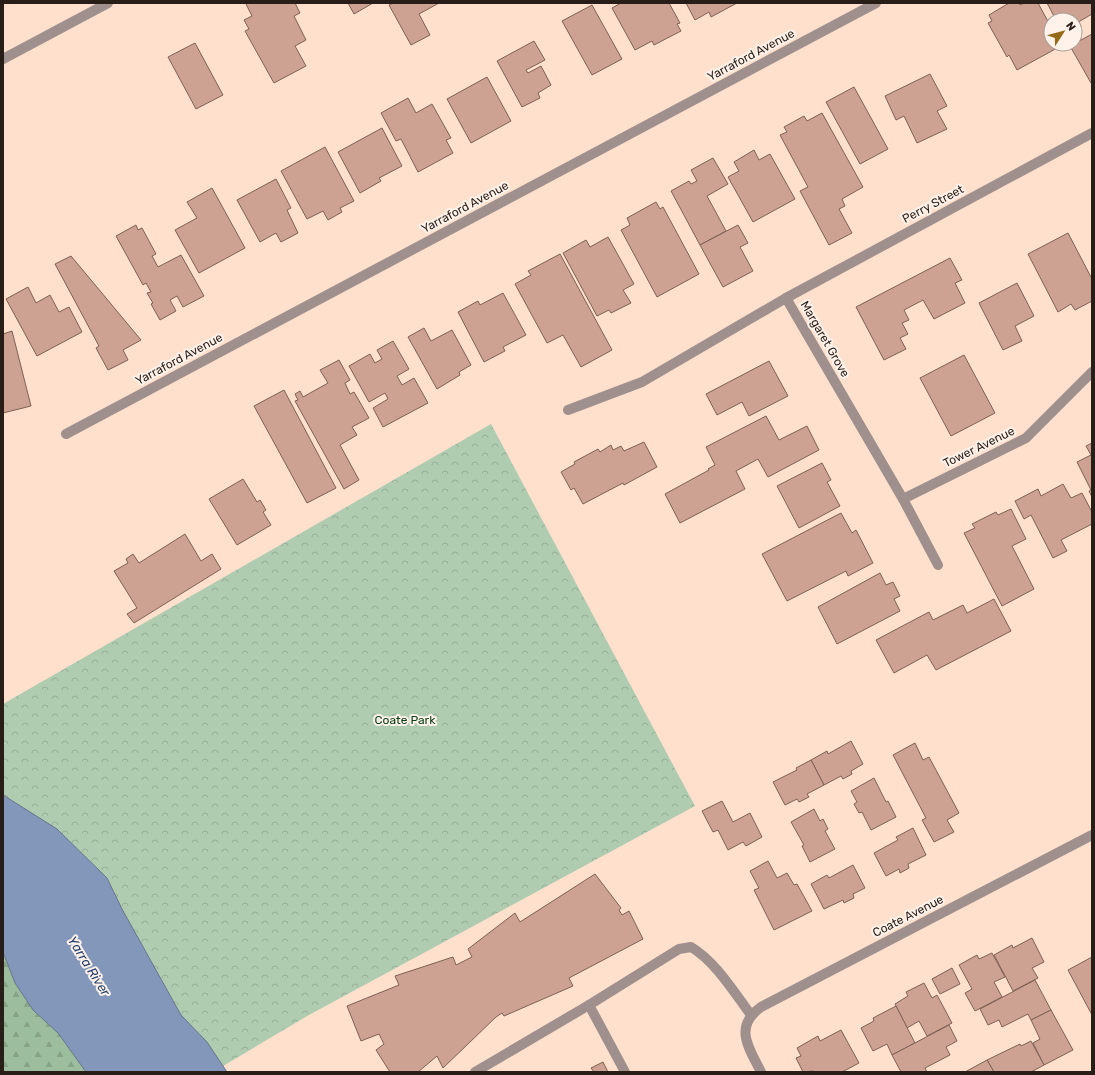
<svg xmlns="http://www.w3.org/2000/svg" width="1095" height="1075" viewBox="0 0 1095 1075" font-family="Rubik,sans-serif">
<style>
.forest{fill:url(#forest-firs)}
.park{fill:url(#park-crowns)}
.water{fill:#8297ba;stroke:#677389}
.building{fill:#cda292;stroke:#7e6055}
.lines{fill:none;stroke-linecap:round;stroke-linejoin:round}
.minor{stroke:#a0908d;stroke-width:10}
.labels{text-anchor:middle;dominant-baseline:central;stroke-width:4;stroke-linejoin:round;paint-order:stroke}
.street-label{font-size:12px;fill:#291e17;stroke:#fef2ea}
.park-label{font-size:12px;fill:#0a4017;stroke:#fef2ea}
.water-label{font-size:13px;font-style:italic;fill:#233f6d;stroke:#fef2ea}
</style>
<defs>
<pattern id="forest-firs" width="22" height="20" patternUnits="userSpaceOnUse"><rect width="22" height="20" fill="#9cbe9f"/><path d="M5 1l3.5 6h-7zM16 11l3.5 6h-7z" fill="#86a388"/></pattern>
<pattern id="park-crowns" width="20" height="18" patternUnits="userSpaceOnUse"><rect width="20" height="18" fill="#afccb1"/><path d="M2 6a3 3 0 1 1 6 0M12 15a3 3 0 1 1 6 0" fill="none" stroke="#97af98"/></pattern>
</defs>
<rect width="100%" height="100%" fill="#ffe0cd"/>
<polygon class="forest" points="3,952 15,983 33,1010 58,1033 86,1072 3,1072"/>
<polygon class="park" points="491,424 695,806 309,1015 223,1066 207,1042 181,1015 122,909 107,878 13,801 3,795 3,704"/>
<polygon class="water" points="3,795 57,829 107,878 122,909 181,1015 207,1042 227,1072 86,1072 58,1033 33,1010 15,983 3,952"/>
<g class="building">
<polygon points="249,3 295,3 300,13 294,16 306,40 295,46 306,66 274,83 245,31 249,29 244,20 252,16 246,4"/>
<polygon points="348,3 373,3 354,14"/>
<polygon points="393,3 439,3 419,14 430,35 411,45 389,5"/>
<polygon points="621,3 669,3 680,23 677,24 681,31 654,45 652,41 635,50 612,8"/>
<polygon points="686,3 737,3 711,17 709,12 695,20"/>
<polygon points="1009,3 1019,3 1020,5 1024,3 1038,3 1051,27 1051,44 1058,44 1059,47 1017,70 1009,55 1007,57 988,23 992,21 989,15"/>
<polygon points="1047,3 1092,3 1092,14 1075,24 1075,20 1056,20"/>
<polygon points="592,5 622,59 592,75 562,21"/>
<polygon points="1092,34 1092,82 1091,83 1070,46"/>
<polygon points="534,41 545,60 526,70 528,73 541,66 551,85 538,93 540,98 522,107 497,61"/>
<polygon points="195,43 223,95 196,109 168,57"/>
<polygon points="930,74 947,106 937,111 947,129 917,143 904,116 896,120 885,96"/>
<polygon points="487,77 511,121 471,143 447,99"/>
<polygon points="854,87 888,149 860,164 826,102"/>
<polygon points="408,98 416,113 432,104 451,138 446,140 453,153 418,172 401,139 396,141 381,113"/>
<polygon points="822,113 863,187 842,199 845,206 839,209 852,233 829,245 800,191 808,187 780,135 787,132 784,127 804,116 807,121"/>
<polygon points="382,128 402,166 379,178 381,181 360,193 338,152"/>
<polygon points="325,147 354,201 340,208 342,212 328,220 323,211 307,219 281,171"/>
<polygon points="754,150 759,160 770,154 795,199 753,222 728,177 739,171 734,162"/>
<polygon points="713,158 728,184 707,196 726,231 700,245 671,191 689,181 691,184 697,181 691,170"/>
<polygon points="276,179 291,208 287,210 298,233 281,242 276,233 260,242 237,200"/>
<polygon points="212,188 245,248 199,273 175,230 197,218 187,202"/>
<polygon points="656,202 660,209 663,207 699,274 657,297 621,230 630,225 627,218"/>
<polygon points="136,225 138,230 142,228 156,254 152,256 158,267 181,255 204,296 183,307 177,296 170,300 176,311 160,320 151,304 153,303 147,293 151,292 146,283 143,285 116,236"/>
<polygon points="738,225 748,243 740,247 753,271 723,287 700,245"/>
<polygon points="1068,233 1092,279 1092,301 1075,310 1071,304 1058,312 1028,254"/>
<polygon points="608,237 634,284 623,290 631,303 611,313 609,310 597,316 563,253 586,240 590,247"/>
<polygon points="560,254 612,350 581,367 563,335 547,343 515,284 531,275 528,271"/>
<polygon points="71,256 141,340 123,350 128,360 108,370 96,348 99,346 55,264"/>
<polygon points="950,258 962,280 955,283 965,303 934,319 923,300 904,310 909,320 902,323 908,334 900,338 906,349 884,360 856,307"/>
<polygon points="1017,283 1034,316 1015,326 1022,341 1003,350 979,303"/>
<polygon points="28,287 36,303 50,295 59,312 69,307 82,332 37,356 6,299"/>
<polygon points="503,293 526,335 503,347 505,351 484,362 458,312 478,301 480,305"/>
<polygon points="424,328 431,341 452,330 471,365 459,372 460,375 437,389 408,337"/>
<polygon points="12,331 31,406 3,413 3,334"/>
<polygon points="393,341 409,369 397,376 402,385 414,378 428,403 383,427 373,408 388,399 385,393 369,402 349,366 370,354 375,363 382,359 377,350"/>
<polygon points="964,355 995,413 951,436 920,378"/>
<polygon points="339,360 350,380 345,383 350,394 354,392 369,418 352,427 357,435 340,445 359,480 344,489 295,401 298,400 295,394 300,391 303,397 328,383 320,370"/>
<polygon points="769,361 788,396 749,416 742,402 717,415 706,394"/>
<polygon points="284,390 336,488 307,503 254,406"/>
<polygon points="766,416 779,440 807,426 819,450 768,477 758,459 736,471 745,489 680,523 665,494 709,470 708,469 715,465 706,447"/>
<polygon points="644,442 657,467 624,485 623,483 583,504 574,488 571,490 561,472 575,464 574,462 598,449 600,452 611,445 613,450 621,446 624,451"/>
<polygon points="1092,443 1092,497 1089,491 1091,490 1077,462 1091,455 1086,446"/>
<polygon points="822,463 831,480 827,482 840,506 799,528 777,486"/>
<polygon points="243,479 257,502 260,500 266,510 263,512 271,525 237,545 209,499"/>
<polygon points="1063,484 1071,498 1082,493 1092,512 1092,524 1061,540 1067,551 1053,558 1031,515 1024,519 1015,501 1038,489 1041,496"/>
<polygon points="1011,509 1026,539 1012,546 1034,589 1002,606 964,533 975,528 972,524 996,512 998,515"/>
<polygon points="841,513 852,533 856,530 873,563 848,576 846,571 787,601 762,554"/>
<polygon points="185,534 201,561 212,554 221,569 134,623 127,614 137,608 114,571 128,563 126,559 133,554 139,563"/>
<polygon points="880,573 886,585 893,582 900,596 894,599 900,611 837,644 818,607"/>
<polygon points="994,599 1011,631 936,670 927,655 894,673 876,640 929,612 933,620 963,605 967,613"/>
<polygon points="851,741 863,764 851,771 852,774 843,779 841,776 824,785 811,760 827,751 828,754"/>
<polygon points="915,743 923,760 929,757 959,813 947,820 954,832 934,842 922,820 926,818 893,755"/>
<polygon points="811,760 824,785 807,794 809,797 799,802 797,799 785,805 773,782 797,770 796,768"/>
<polygon points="874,778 886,802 888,801 896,817 871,830 862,812 859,813 854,804 857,802 851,791"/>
<polygon points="722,801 733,822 750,813 762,837 746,846 743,842 728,850 718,830 713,832 702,811"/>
<polygon points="814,809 820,821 823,819 828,829 825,831 835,849 810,862 802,846 804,845 791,822"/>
<polygon points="913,828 926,855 908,864 909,868 900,873 899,869 886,876 874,853 898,840 896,837"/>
<polygon points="768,861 777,878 787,873 794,885 797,884 812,911 774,930 754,890 759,888 750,871"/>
<polygon points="853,865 865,888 853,894 854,898 844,903 843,900 824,909 811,884 827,875 829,878"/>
<polygon points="595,874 621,908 619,910 622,915 629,911 643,939 569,978 573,986 504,1016 502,1013 496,1017 443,1068 437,1056 418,1072 390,1072 376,1050 384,1044 379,1034 361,1041 347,1006 399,985 395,976 453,957 456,965 472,957 468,949 515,913 520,922"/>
<polygon points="1032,938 1044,962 1032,968 1038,978 1013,991 994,955 1012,945 1013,948"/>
<polygon points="992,953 1005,977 994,982 1002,997 975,1011 965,993 972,989 959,965 977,955 979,959"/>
<polygon points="1092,957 1092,1015 1068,970"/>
<polygon points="952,968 960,984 940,994 932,979"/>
<polygon points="1035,980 1051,1010 1031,1020 1028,1014 1002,1027 999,1020 988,1025 980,1009"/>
<polygon points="924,983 932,998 937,995 952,1023 927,1036 919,1021 907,1028 895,1004 908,996 906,992"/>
<polygon points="896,1006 915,1043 892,1055 887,1044 873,1051 861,1028 874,1021 873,1018"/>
<polygon points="1051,1010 1073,1050 1044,1065 1033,1043 1040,1039 1031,1020"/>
<polygon points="949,1025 957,1041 946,1047 950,1055 925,1068 927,1072 901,1072 892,1055"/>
<polygon points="841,1030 859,1063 842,1072 813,1072 813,1071 803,1072 796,1058 801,1056 797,1048 818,1036 820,1041"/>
<polygon points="1031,1041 1044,1065 1031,1072 994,1072 987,1060 1020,1044 1021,1046"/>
<polygon points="987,1060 994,1072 965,1072"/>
<polygon points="603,1062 608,1072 594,1072 591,1068"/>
</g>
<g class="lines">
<g class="minor">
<polyline points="3,59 108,3"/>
<polyline points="786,298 1092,133"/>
<polyline points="568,410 642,382 786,298 903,499 938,565"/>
<polyline points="66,434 876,3"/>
<polyline points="903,499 1026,438 1092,372"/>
<polyline points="589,1005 625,1072"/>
<path d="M475,1072l114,-67 90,-56 12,-2c24,14 43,45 60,68"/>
<path d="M761,1072c-12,-24 -28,-45 0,-65l331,-172"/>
</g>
</g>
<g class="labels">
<g class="street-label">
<text transform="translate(751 55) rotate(-28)">Yarraford Avenue</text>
<text transform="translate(933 204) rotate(-28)">Perry Street</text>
<text transform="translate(465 207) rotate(-28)">Yarraford Avenue</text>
<text transform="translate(825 339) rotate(60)">Margaret Grove</text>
<text transform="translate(179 359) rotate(-28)">Yarraford Avenue</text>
<text transform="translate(979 447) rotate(-26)">Tower Avenue</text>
<text transform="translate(908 916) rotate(-27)">Coate Avenue</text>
</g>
<g class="park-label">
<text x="405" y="720">Coate Park</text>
</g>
<g class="water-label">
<text transform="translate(89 966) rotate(58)">Yarra River</text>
</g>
</g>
<rect width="1095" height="1075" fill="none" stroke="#291e17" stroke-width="8"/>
<g transform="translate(1063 32) rotate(54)"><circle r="19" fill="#fef2ea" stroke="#a99d96"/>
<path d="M0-3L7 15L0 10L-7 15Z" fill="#966b17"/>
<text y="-6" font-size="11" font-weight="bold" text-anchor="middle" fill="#291e17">N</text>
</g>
</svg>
